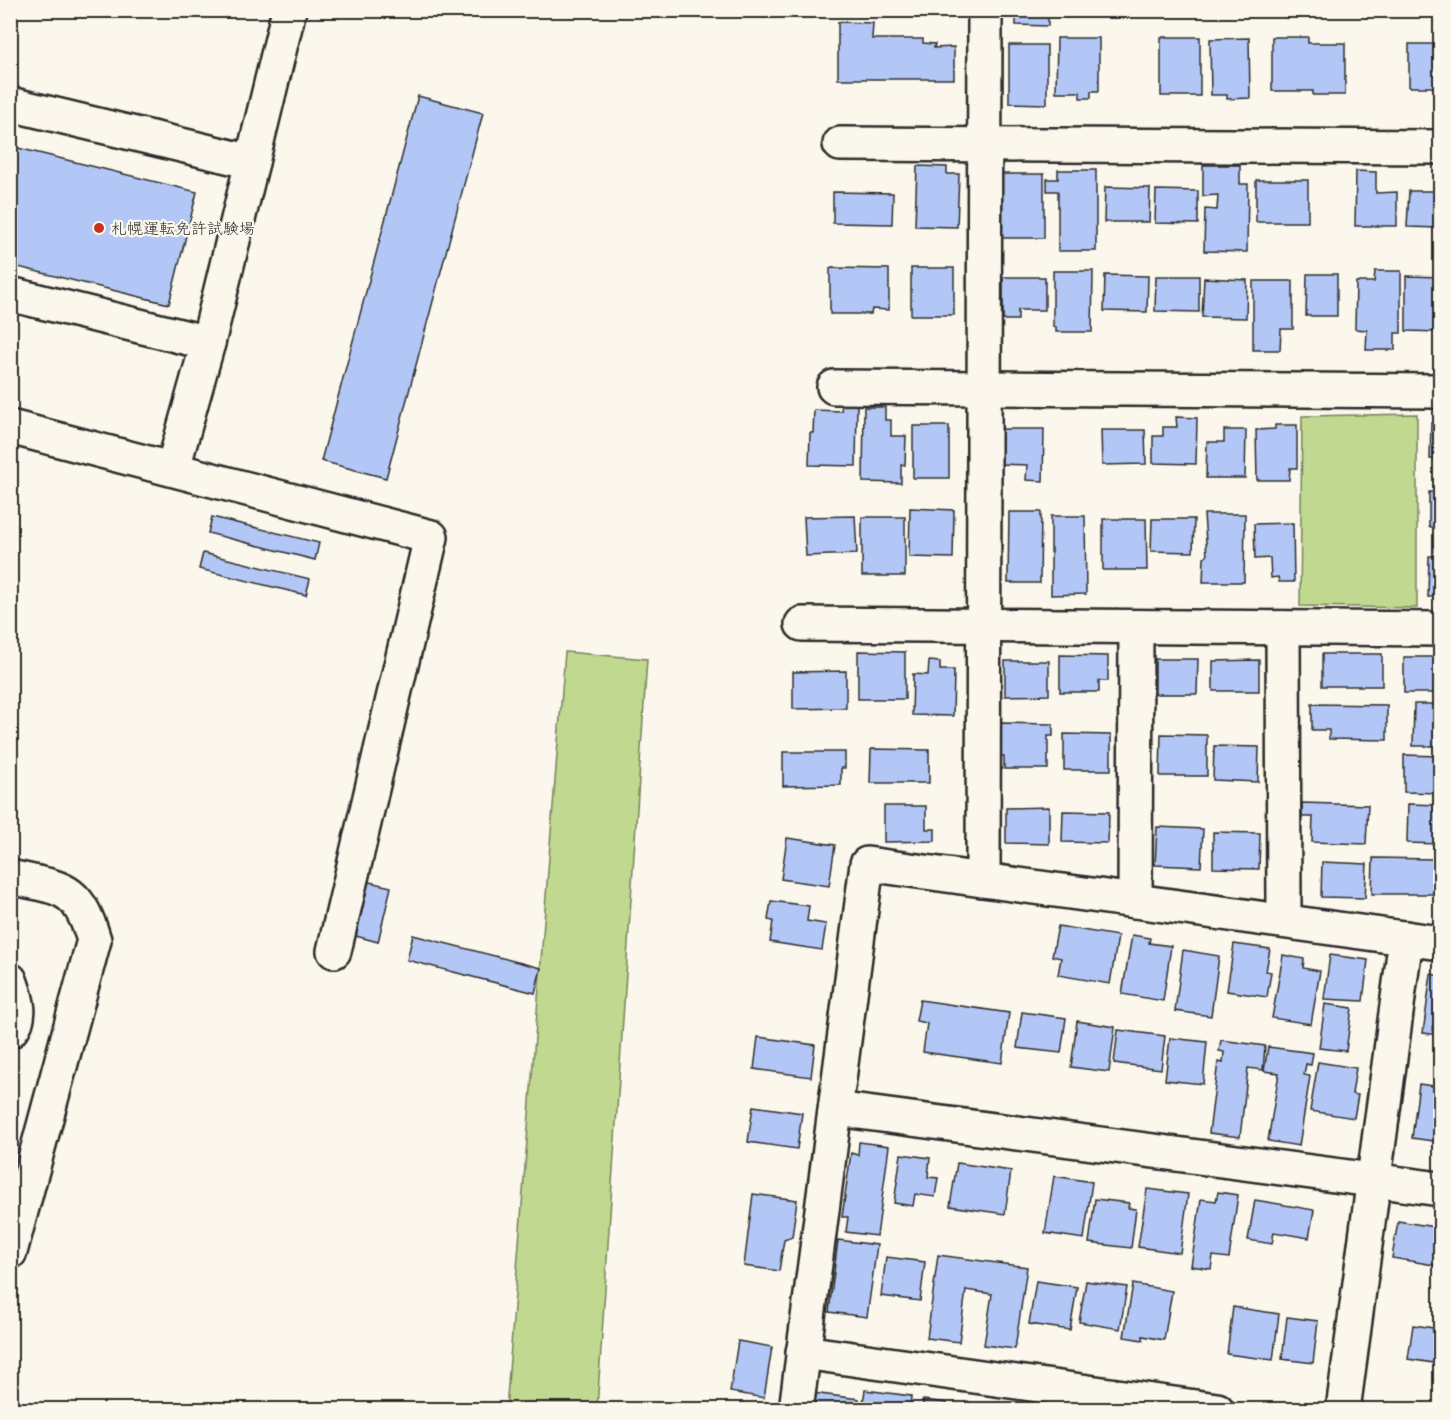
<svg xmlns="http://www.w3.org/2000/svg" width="1451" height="1420" viewBox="0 0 1451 1420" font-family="Delius,'Klee One',sans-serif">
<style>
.green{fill:#c0d88f;stroke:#76825d;stroke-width:1.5}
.building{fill:#b3c7f6;stroke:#2b2b2b;stroke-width:1.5}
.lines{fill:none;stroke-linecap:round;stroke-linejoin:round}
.minor-casing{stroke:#2b2b2b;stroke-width:38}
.minor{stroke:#fbf7ec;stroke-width:33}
.poi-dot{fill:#c8321e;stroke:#fbf7ec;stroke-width:2}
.labels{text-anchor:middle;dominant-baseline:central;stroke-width:4.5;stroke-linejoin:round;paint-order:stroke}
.poi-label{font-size:16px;fill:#2b2b2b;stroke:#fbf7ec;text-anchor:start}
</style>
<rect width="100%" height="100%" fill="#fbf7ec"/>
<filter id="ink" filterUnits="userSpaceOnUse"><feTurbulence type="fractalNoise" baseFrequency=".0167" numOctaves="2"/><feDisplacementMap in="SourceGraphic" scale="12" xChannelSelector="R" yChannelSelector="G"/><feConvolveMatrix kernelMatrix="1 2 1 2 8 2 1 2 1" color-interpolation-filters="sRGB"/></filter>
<g filter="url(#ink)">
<g class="green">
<polygon points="1417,414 1417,608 1300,606 1302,416"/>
<polygon points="565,652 647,659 597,1409 506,1410"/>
</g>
<g class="building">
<polygon points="842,10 877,10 877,16 842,15"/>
<polygon points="1016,10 1048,10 1048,26 1016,25"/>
<rect x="1416" y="10" width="24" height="6"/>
<polygon points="838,22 873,23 872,39 923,39 923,43 935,44 934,48 954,47 954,79 838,79"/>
<rect x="1161" y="37" width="39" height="59"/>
<polygon points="1272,37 1308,37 1308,43 1345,43 1345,95 1313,95 1313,91 1272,91"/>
<polygon points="1057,38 1099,38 1099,91 1091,91 1091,98 1080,98 1080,92 1056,92"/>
<polygon points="1249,38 1250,98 1227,99 1227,95 1211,95 1210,39"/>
<rect x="1409" y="44" width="31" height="43"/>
<polygon points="1009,45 1047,45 1047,104 1009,103"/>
<polygon points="418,96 483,113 386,478 321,461"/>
<polygon points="10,146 197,192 169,304 10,265"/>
<polygon points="1203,165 1240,165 1240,184 1248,184 1247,252 1204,251 1205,209 1217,210 1218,195 1203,196"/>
<polygon points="917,166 947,167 947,174 959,174 957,227 915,226"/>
<polygon points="1058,170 1096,170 1096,251 1058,251 1058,191 1047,191 1047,179 1058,179"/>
<polygon points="1356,171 1376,172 1376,193 1397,192 1397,226 1355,226"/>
<rect x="1002" y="174" width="42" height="64"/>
<rect x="1256" y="180" width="52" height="42"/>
<polygon points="1105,187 1150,188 1149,222 1104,222"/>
<polygon points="1156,190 1198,191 1198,224 1155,223"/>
<polygon points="1409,191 1440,191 1440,228 1407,227"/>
<polygon points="833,192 893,193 892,224 833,223"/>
<polygon points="830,268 889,269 889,310 872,309 871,314 830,314"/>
<rect x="911" y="268" width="43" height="47"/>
<polygon points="1053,271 1093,271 1092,332 1056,332 1056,327 1053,327"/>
<polygon points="1375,271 1401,271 1401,333 1395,333 1395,350 1366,350 1367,330 1355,329 1356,282 1374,282"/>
<polygon points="1307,274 1337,274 1337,316 1306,316"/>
<polygon points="1105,275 1148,276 1147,312 1104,311"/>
<polygon points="1156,276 1199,276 1199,312 1155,311"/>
<polygon points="1406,276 1440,277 1440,332 1406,331"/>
<polygon points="1003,277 1045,277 1045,310 1018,310 1018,320 1003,320"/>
<polygon points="1204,278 1247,280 1246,318 1202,317"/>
<polygon points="1253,281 1293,281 1293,329 1281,329 1280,350 1253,350"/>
<polygon points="842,404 857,404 856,466 809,465 810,433 813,433 814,410 841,411"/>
<polygon points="864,407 885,407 885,420 891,420 891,436 906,436 905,465 901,465 901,483 863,482"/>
<polygon points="1176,417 1197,418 1196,464 1153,463 1153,436 1163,436 1163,427 1177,427"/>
<polygon points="1431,423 1440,423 1440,459 1430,459"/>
<polygon points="1275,425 1297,425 1297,468 1290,468 1289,480 1257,480 1256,430 1275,429"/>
<rect x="913" y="426" width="36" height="52"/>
<polygon points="1001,429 1044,429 1043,481 1026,480 1027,465 1000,464"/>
<polygon points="1101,430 1145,430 1146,464 1102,465"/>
<polygon points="1224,430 1246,430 1245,478 1206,478 1207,442 1224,442"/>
<rect x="1429" y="492" width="11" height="35"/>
<polygon points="910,508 954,510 953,558 909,557"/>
<polygon points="1009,512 1041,512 1040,583 1008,583"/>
<polygon points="1204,514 1245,514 1244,582 1203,582 1204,557 1207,556"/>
<polygon points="855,516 857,554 806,556 804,517"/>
<polygon points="1051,516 1085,516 1086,594 1051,595"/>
<polygon points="212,517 319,543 315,560 208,533"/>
<rect x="862" y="517" width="43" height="59"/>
<polygon points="1103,519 1146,519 1147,570 1103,570"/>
<polygon points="1152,519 1194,519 1193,552 1151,551"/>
<polygon points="1293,523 1294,582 1279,582 1278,577 1271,578 1270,558 1255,559 1254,524"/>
<polygon points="203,553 310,579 306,595 199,569"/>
<polygon points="1429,556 1440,556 1440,597 1428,597"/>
<polygon points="858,651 905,652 905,699 858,699"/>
<rect x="1322" y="654" width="60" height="32"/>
<polygon points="1060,655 1108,656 1108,681 1099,681 1099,692 1060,692"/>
<rect x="1404" y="657" width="36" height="36"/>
<polygon points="1155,659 1198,659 1197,694 1155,694"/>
<polygon points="1259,660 1259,691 1213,691 1213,661"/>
<polygon points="929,661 940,662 940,670 954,670 953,716 912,715 913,674 928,675"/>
<polygon points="1005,661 1049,661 1049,695 1005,696"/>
<polygon points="846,671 846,708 793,709 793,672"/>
<polygon points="1312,704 1387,705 1387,740 1329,739 1329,730 1312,730"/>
<polygon points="1414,704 1440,704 1440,746 1413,746"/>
<polygon points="1001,723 1053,724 1053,736 1048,736 1048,769 1004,769 1004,756 1000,756"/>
<polygon points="1064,734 1111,735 1111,770 1064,770"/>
<polygon points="1161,734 1207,735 1207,776 1160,776"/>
<polygon points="1214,746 1259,747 1258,782 1213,780"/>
<polygon points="871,749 929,750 929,783 870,783"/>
<polygon points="783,752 845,752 845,768 841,768 841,785 783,786"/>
<polygon points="1404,755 1440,756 1440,793 1404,792"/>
<polygon points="1302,803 1368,805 1366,844 1312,842 1313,817 1302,817"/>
<polygon points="1408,804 1440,805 1440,844 1407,843"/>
<polygon points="884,806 926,806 926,829 935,829 935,841 884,842"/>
<polygon points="1049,807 1049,844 1006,843 1006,808"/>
<polygon points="1063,811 1109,812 1108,843 1062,842"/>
<polygon points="1157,827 1203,829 1201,867 1155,865"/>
<polygon points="1213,832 1260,833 1259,869 1213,868"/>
<polygon points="787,838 835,845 829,886 781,879"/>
<polygon points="1373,858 1435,859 1434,894 1372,894"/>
<polygon points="1322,862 1367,864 1365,898 1321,897"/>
<polygon points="365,881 391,887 378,942 352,935"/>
<polygon points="771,901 809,906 807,921 826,924 822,950 770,942 773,921 768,920"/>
<polygon points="1058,926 1118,936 1110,984 1058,975 1061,958 1052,956"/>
<polygon points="413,935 541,968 535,993 407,960"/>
<polygon points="1132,935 1150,938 1149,943 1171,946 1163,1001 1122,994"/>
<polygon points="1234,944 1270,949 1266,971 1271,972 1267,997 1227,991"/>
<polygon points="1183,950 1219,956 1211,1016 1175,1011"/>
<polygon points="1283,955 1304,959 1303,968 1320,971 1311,1024 1272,1018"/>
<polygon points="1330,955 1368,960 1363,1001 1324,999"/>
<polygon points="1431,974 1440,976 1440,1035 1423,1033"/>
<polygon points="920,1000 1009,1013 1002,1063 923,1052 927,1023 916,1021"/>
<polygon points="1325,1004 1352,1008 1346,1051 1319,1048"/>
<polygon points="1022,1012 1066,1018 1061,1053 1017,1048"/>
<polygon points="1077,1021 1115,1027 1109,1072 1071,1067"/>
<polygon points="1118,1030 1165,1036 1161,1069 1114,1063"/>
<polygon points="758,1037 815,1045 811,1077 754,1069"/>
<polygon points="1170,1038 1207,1042 1203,1084 1165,1080"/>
<polygon points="1221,1040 1265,1046 1263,1070 1248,1068 1240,1137 1209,1133 1218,1062 1223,1063 1224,1052 1219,1051"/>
<polygon points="1268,1047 1313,1053 1311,1065 1306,1064 1304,1075 1310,1076 1299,1146 1268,1141 1279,1073 1264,1071"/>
<polygon points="1318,1062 1356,1068 1352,1094 1358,1095 1354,1118 1310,1111"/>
<polygon points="1419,1084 1440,1087 1440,1142 1412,1138"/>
<polygon points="753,1106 802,1113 797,1149 748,1142"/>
<polygon points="859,1142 889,1146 877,1236 846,1232 848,1217 842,1217 851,1153 858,1155"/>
<polygon points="901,1154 930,1158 928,1177 938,1178 935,1197 915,1194 913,1206 894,1203"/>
<polygon points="957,1163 1011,1171 1005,1214 950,1206"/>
<polygon points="1054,1176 1092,1182 1084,1239 1045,1233"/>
<polygon points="1147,1189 1188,1194 1180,1253 1138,1247"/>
<polygon points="1218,1192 1238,1195 1229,1258 1213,1256 1211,1269 1191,1266 1201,1199 1216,1201"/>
<polygon points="753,1194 797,1200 792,1237 784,1240 779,1271 744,1266"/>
<polygon points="1095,1199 1129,1203 1128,1208 1136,1209 1131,1248 1089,1243"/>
<polygon points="1255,1200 1314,1210 1309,1238 1274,1232 1272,1244 1248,1240"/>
<polygon points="1398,1221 1440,1228 1440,1266 1392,1258"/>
<polygon points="838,1240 877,1245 867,1317 829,1312"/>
<polygon points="938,1255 1027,1267 1015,1349 984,1345 992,1294 966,1290 959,1342 927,1338"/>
<polygon points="886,1257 925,1262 920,1301 881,1296"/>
<polygon points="1036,1281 1077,1287 1070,1330 1029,1324"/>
<polygon points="1086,1281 1127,1287 1120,1329 1079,1322"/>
<polygon points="1133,1284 1172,1291 1164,1340 1143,1336 1143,1340 1124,1337"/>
<polygon points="1233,1307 1279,1314 1273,1360 1227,1354"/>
<polygon points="1287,1317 1318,1321 1313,1363 1282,1359"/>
<polygon points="1413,1325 1440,1329 1440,1364 1408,1359"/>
<polygon points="738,1341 772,1347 764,1398 730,1392"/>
<polygon points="865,1390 911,1396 910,1410 862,1410"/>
<polygon points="812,1393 859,1399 857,1410 810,1410"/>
<polygon points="923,1400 947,1403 946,1410 922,1410"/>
</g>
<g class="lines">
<g class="minor-casing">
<g id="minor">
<polyline points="10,104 252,162"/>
<polyline points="840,144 1440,147"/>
<polyline points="10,294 208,343"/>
<polyline points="834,387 1440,391"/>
<polyline points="10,427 431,537 334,951"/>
<polyline points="173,468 208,343 289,10"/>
<polyline points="802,624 1440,629"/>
<polyline points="1283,628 1284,921"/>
<path d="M10,877c52,12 67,7 84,63l-84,312"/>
<polyline points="983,880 985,10"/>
<polyline points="1135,901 1136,627"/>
<path d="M10,980c6,17 14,36 0,51"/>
<polyline points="836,1109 1440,1189"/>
<polyline points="803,1352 1217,1410"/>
<polyline points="796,1410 867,864 1440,943"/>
<polyline points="1343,1410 1406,938"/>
</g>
</g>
<use href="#minor" class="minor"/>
</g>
</g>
<circle class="poi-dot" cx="99" cy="228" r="6"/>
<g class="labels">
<g class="poi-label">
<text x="111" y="228">札幌運転免許試験場</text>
</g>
</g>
<rect width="1451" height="1420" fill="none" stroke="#fbf7ec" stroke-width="36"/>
<rect x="18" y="18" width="1415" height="1384" fill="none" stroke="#2b2b2b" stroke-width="2" filter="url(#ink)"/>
</svg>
